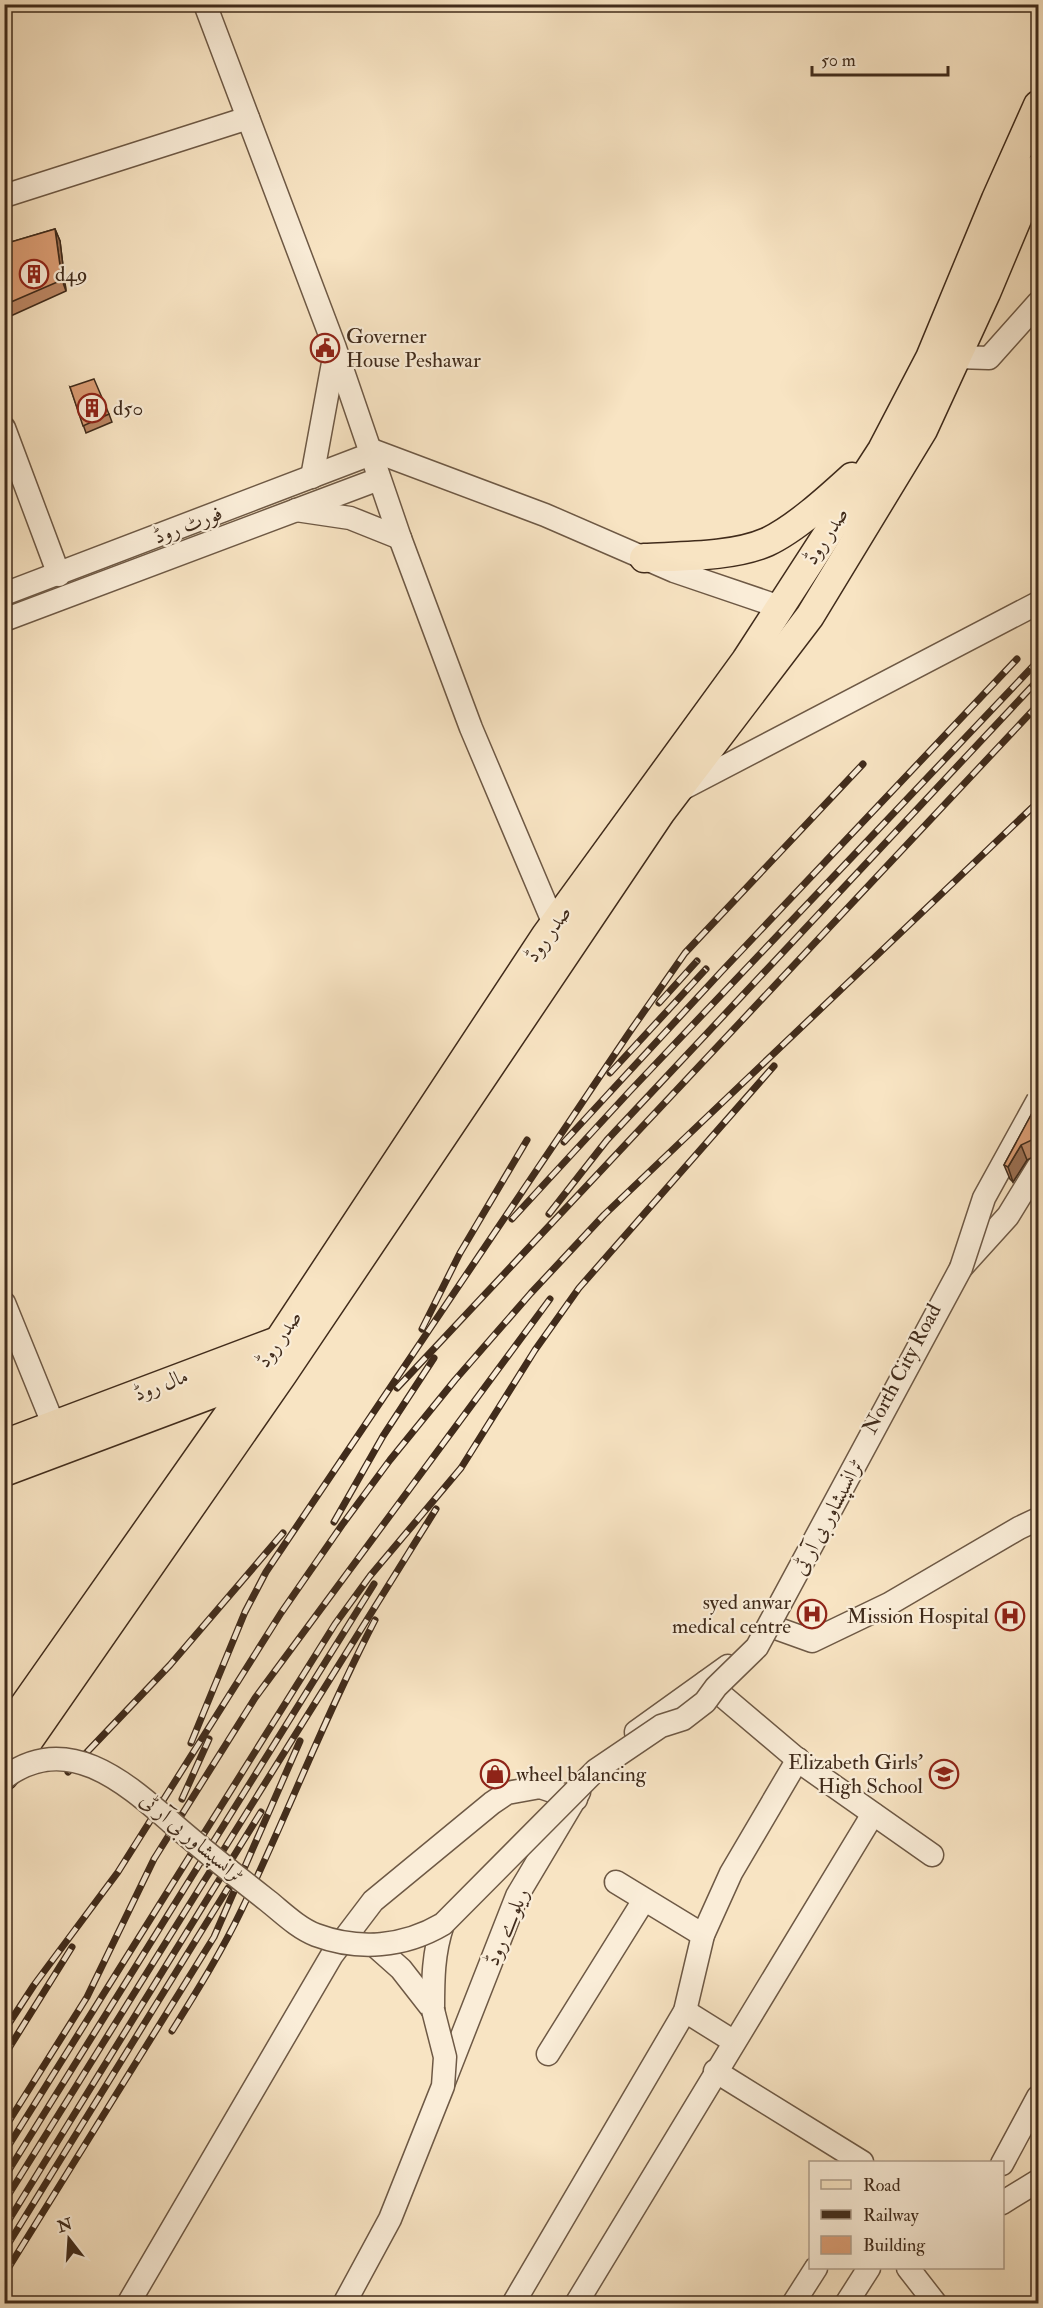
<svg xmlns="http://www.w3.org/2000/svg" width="1043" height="2308" viewBox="0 0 1043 2308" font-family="'IM FELL Double Pica',Amiri,serif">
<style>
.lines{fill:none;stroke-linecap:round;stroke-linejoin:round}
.minor-casing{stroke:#6e5945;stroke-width:25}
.major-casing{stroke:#402b1b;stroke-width:31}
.minor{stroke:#faedd8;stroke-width:22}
.major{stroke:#f8e4c3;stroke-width:28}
.rail-casing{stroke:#402b1b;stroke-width:7}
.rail{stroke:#faedd8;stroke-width:4.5;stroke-dasharray:14;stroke-linecap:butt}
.minor-bridge-casing{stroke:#6e5945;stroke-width:25;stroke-linecap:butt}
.minor-bridge{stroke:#faedd8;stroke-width:22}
.wall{fill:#bd8865;stroke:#402b1b;stroke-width:1.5}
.shaded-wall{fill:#9a6f52;stroke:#402b1b;stroke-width:1.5}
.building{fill:#dc9e75;stroke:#402b1b;stroke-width:1.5}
.labels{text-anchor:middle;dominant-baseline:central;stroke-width:4.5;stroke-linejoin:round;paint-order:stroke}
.poi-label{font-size:21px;fill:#402b1b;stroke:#faedd8;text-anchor:start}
.street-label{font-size:21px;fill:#402b1b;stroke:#faedd8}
</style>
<rect width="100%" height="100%" fill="#f8e4c3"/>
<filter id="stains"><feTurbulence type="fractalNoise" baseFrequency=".00333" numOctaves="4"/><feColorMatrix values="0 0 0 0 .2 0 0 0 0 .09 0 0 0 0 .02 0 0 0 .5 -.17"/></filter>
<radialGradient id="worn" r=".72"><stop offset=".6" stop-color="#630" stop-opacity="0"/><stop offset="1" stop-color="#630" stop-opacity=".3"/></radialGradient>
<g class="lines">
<g class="minor-casing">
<g id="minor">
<polyline points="205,4 335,348 400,538 471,728 554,924"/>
<polyline points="4,196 248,118"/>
<polyline points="957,357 989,358 1038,303"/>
<polyline points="4,428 59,575"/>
<polyline points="369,449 545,515 674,571 780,607"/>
<polyline points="312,477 335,352"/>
<polyline points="296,510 350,518 400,538"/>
<polyline points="4,594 371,454"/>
<polyline points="4,620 379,479"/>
<polyline points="678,791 1038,603"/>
<polyline points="961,1268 1008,1216 1038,1167"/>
<polyline points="4,1303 54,1426"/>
<polyline points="773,1627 812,1641 889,1604 1019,1528 1038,1519"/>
<polyline points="706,1682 804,1765 932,1855"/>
<polyline points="636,1732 728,1666"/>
<polyline points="616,1882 703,1935"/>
<polyline points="374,1945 401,1969 433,2010"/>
<path d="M433,2010c0,-30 0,-57 10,-86"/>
<polyline points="685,2011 733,2041"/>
<polyline points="548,2054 644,1900"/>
<polyline points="715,2071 862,2162"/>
<polyline points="444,2082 517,1896 579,1792"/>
<polyline points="1002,2164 1038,2097"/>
<polyline points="1002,2203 1038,2181"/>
<polyline points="908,2268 936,2304"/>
<polyline points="128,2304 332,1955 373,1901 492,1803 507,1793 540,1787 576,1799"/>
<polyline points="513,2304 685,2011 703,1935 731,1873 798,1759"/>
<polyline points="576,2304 873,1814"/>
<polyline points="793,2304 816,2268"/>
<polyline points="846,2304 869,2268"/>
</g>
</g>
<g class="major-casing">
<g id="major">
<path d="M644,558c37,-2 89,-1 123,-16 28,-13 62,-44 85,-65"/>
<polyline points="4,1444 280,1340"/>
<polyline points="4,1472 257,1377"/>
<polyline points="4,1734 254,1378 546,935 746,660 882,450 930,358 996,199 1038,105"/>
<polyline points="4,1776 283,1374 661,812 810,616 923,430 986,293 1038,169"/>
</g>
</g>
<use href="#minor" class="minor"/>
<use href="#major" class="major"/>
<g class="rail-casing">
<g id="rail">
<polyline points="659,1003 697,961"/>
<polyline points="610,1073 706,969"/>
<polyline points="564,1142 721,972 1017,659"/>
<polyline points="549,1214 607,1140 1038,680"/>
<polyline points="512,1219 630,1091 1038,661"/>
<polyline points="422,1329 460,1253 527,1140"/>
<polyline points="397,1388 1038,705"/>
<polyline points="334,1522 383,1436 434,1358"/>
<polyline points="191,1743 245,1612 266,1572 629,1033 685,953 863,764"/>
<polyline points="68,1772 170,1665 283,1533"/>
<polyline points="182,1799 209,1739"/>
<polyline points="4,2031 34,1985 118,1872 281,1613 342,1525 390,1460 455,1380 531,1293 604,1215 1038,802"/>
<path d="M172,2031c25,-40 50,-80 70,-122 46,-96 84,-195 133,-289"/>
<polyline points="4,2056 72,1947"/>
<polyline points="4,2129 87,1997 154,1859 255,1698 550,1299"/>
<polyline points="4,2153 335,1624 370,1576 461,1468 535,1350 579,1288 774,1066"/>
<polyline points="4,2178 374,1584"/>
<polyline points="4,2202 436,1509"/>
<polyline points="4,2228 261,1812"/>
<polyline points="4,2251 228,1888"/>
<polyline points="4,2275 214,1937 300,1741"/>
</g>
</g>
<use href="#rail" class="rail"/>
<g class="minor-bridge-casing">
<g id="minor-bridge">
<path d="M4,1778c63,-48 122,5 168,45 31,27 64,53 96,78 15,12 30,27 48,34 43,16 88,12 127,-11l153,-154 65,-44 22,-7 22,-17 11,-15 41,-40 204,-379 23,-70 54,-98"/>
<polyline points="344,2304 390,2219 443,2086 445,2057 433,2010"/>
</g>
</g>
<use href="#minor-bridge" class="minor-bridge"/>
</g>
<g class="wall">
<polygon points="55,229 60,241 66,291 4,319 4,244"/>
<polygon points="70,387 109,414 112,422 86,433"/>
<polygon points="1038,1102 1038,1154 1027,1160 1013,1182 1010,1179 1004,1165"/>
</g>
<g class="shaded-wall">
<polygon points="55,229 60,241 66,291 62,280"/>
<polygon points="1038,1130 1038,1152 1034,1139"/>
<polygon points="1021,1145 1027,1160 1013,1182 1008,1167"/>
</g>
<g class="building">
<polygon points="55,229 62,280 4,305 4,244"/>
<polygon points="94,379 109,414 83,426 70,387"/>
<polygon points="1038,1102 1038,1130 1034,1139 1021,1145 1008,1167 1004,1165"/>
</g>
<defs>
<g id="building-ring" transform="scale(1.5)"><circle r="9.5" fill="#faedd8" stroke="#8f2418" stroke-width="1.5"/><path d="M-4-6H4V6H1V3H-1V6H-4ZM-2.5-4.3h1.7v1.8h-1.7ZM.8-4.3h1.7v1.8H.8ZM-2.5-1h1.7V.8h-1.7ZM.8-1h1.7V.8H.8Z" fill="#8f2418"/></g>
<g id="civic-ring" transform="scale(1.5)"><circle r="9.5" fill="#faedd8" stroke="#8f2418" stroke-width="1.5"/><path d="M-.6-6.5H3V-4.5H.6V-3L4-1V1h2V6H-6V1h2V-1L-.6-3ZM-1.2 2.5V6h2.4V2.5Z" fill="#8f2418"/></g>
<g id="hospital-ring" transform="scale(1.5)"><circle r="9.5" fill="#faedd8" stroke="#8f2418" stroke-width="1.5"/><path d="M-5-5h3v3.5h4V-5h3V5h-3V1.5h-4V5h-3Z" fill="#8f2418"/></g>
<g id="shop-ring" transform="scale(1.5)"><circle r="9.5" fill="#faedd8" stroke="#8f2418" stroke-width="1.5"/><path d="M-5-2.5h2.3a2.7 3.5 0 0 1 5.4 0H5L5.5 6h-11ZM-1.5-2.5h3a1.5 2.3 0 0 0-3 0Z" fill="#8f2418"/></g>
<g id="school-ring" transform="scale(1.5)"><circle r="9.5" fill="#faedd8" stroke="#8f2418" stroke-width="1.5"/><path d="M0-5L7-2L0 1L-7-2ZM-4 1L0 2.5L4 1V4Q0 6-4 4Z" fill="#8f2418"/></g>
</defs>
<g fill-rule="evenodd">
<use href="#building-ring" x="34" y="274"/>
<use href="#civic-ring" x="325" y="348"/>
<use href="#building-ring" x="92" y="408"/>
<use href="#hospital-ring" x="812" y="1614"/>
<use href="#hospital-ring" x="1010" y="1616"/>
<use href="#shop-ring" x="495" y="1774"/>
<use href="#school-ring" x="944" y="1774"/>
</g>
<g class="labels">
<g class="poi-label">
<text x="55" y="274">d49</text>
<text x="346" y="336">Governer<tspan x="346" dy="24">House Peshawar</tspan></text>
<text x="113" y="408">d50</text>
<text x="791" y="1602" text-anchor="end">syed anwar<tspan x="791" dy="24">medical centre</tspan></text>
<text x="989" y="1616" text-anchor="end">Mission Hospital</text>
<text x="923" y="1762" text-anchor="end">Elizabeth Girls'<tspan x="923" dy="24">High School</tspan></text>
<text x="516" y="1774">wheel balancing</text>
</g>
<g class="street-label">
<text transform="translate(188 525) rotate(-21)">فورٹ روڈ</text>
<text transform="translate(826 536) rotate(-57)">صدر روڈ</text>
<text transform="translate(548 934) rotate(-55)">صدر روڈ</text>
<text transform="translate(279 1339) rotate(-56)">صدر روڈ</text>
<text transform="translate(902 1369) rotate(-62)">North City Road</text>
<text transform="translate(161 1385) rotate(-21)">مال روڈ</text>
<text transform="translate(828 1517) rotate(-62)">ٹرانسپشاور بی آر ٹی</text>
<text transform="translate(192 1838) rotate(40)">ٹرانسپشاور بی آر ٹی</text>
<text transform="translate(507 1927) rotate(-67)">ریلوے روڈ</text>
</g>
</g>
<rect width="1043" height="2308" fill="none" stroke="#f8e4c3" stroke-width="24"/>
<rect x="6" y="6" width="1031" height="2296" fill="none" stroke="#402b1b" stroke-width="3"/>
<rect x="12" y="12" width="1019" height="2284" fill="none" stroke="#402b1b" stroke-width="1.5"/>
<rect x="809" y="2161" width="195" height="108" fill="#faedd8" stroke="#b09f8c" stroke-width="1.5"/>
<rect x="821" y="2180" width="30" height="9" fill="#f8e4c3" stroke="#b09f8c" stroke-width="1.5"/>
<text x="863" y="2191" font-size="18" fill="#402b1b">Road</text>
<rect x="821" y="2210" width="30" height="9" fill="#402b1b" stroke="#b09f8c" stroke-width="1.5"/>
<text x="863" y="2221" font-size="18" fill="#402b1b">Railway</text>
<rect x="821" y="2236" width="30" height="18" fill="#dc9e75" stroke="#b09f8c" stroke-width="1.5"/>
<text x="863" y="2251" font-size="18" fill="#402b1b">Building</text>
<g transform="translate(69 2239) rotate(343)" stroke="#faedd8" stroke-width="4.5" paint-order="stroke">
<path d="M0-4.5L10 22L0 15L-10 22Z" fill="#402b1b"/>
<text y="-9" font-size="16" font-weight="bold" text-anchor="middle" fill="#402b1b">N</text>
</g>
<path d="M812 66v9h136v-9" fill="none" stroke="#402b1b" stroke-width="3"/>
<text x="821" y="66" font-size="18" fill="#402b1b" stroke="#faedd8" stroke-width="4.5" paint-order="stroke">50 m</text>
<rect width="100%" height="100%" filter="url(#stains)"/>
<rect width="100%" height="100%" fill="url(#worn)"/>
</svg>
